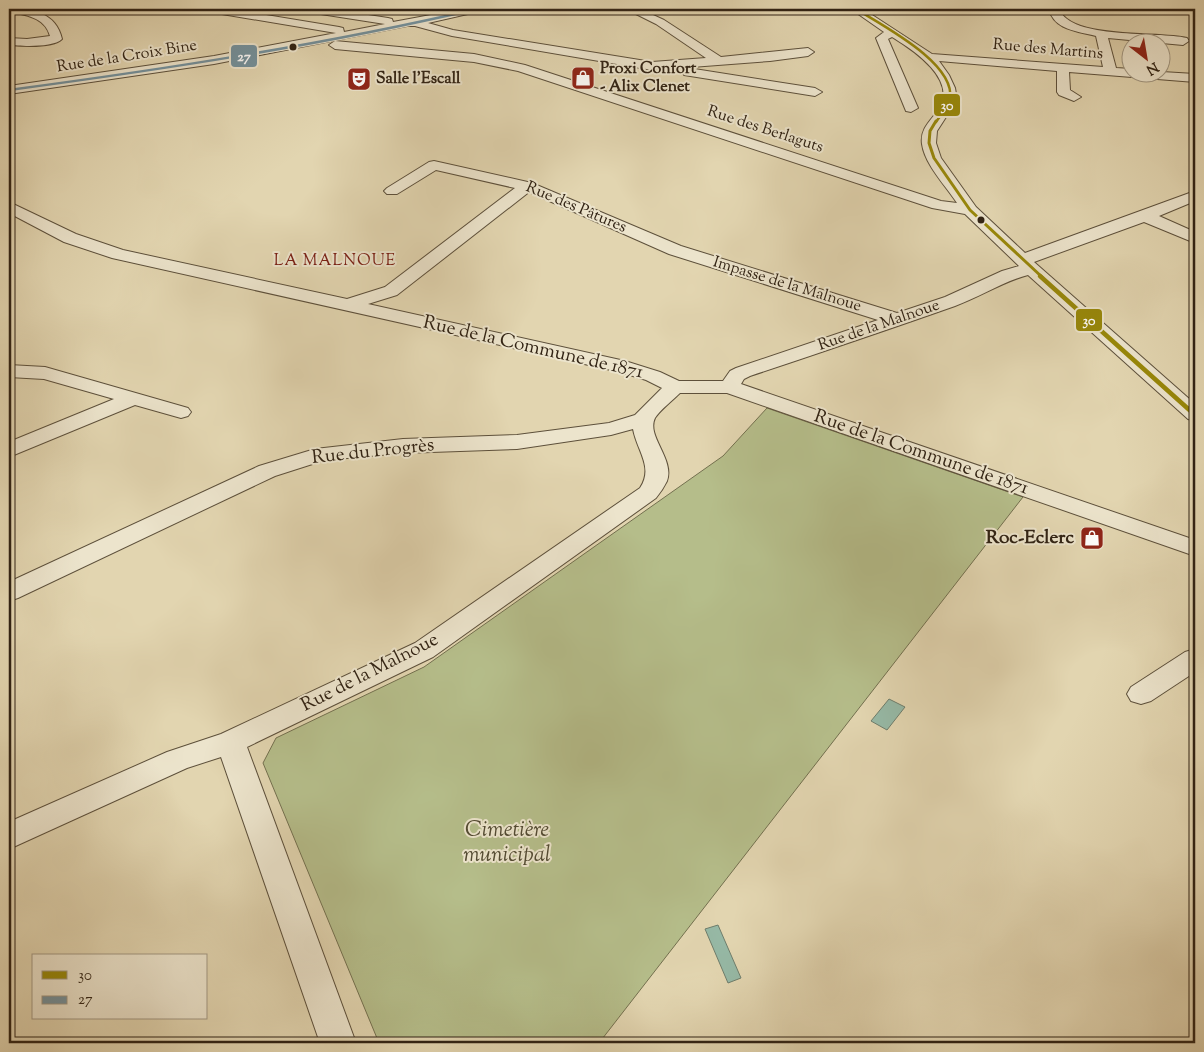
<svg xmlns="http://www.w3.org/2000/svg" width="1204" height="1052" viewBox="0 0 1204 1052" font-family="'Sorts Mill Goudy',serif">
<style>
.green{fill:#b5bd8a;stroke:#73704f}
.water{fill:#96b9a6;stroke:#6e7d6c}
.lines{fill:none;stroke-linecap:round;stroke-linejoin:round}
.minor-casing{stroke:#5d503b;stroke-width:2}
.minor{fill:#ece4cc;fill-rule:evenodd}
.bus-1-far2-casing{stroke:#ece4cc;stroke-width:4.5}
.bus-1-far1-casing{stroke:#ece4cc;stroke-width:5.5}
.bus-1-casing{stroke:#ece4cc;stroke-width:8}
.bus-2-casing{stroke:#ece4cc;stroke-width:4.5}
.bus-1-far2{stroke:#98880a;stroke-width:2.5}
.bus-1-far1{stroke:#98880a;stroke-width:3}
.bus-1{stroke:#98880a;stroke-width:4.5}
.bus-2{stroke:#74919d;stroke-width:2.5}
.bus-dot{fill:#312314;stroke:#ece4cc;stroke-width:2}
.labels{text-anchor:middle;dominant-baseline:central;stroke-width:4;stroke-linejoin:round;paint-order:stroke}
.far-street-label{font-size:16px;fill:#312314;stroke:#ece4cc}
.far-poi-label{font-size:16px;font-weight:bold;fill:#312314;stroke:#ece4cc;text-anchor:start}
.far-neighbourhood-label{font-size:16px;letter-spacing:1px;fill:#7a1f14;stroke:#ece4cc}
.street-label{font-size:19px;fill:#312314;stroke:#ece4cc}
.poi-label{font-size:19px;font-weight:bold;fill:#312314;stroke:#ece4cc;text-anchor:end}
.near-park-label{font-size:22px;font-style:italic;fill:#524a32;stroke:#ece4cc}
.line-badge{stroke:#ece4cc;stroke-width:2}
.badge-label{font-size:14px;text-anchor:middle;font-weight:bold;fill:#fff}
</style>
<rect width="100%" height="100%" fill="#e2d5b0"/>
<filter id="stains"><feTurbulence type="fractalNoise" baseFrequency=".004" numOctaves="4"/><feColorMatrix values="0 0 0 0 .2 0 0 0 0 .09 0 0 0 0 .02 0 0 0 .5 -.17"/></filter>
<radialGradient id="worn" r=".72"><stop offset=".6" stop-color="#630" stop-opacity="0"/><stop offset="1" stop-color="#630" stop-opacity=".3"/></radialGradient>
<polygon class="green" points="767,408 1023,497 599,1043 379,1043 263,763 276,738 424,667 584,554 723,456"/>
<g class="water">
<polygon points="889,699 905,707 887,730 871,721"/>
<polygon points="718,925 741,978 728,983 705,929"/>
</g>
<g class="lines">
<g class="minor-casing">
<g id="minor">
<path d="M9,9c23,0 47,3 53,30 -9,9 -41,7 -53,6v-7l18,1 23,-3c-5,-19 -25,-21 -41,-25z"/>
<polygon points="205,9 229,9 339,27 343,28 344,32 385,24 308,12 302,9 329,9 388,18 392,19 393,22 463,9 482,9 481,11 428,23 453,30 652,62 706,58 656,24 626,9 640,9 664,20 721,57 808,48 814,52 808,56 770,61 652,70 452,36 415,26 407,26 214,64 9,94 9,86 214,56 336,33 210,12"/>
<path d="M851,9h12l69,45 171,13 -7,-31c-19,-5 -42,-6 -47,-27h10c12,31 99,22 128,29l2,3 -6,4 -75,-7 8,30 16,1v3h30l33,2v8l-126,-10 1,18 11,7 -7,4 -15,-6 -2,-3v-21l-118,-10 10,14 6,13 2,12 -20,31 -1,12 5,15 35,49 49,46 170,-62v10l-36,15 36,16v11l-51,-21 -110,40 161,142v17l-7,-2 -160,-144c-26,7 -48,22 -73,31 -68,24 -136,47 -205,70l-6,3 -3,5 454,156v16l-468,-163h-47c-6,6 -21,18 -25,25 -9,18 20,41 12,63 -3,6 -7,12 -11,17l-223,159 -186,90 109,296h-36l-99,-286 -34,11 -178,81v-27l158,-70 54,-18 194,-91 225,-155c14,-21 -3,-37 -7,-59l-22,6 -94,14 -114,4 -78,7 -50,16 -257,122 -9,3v-19l250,-116 56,-17 88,-10 114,-4 92,-12 26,-8 27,-27 -16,-8 -26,-8 -508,-114 -48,-16 -55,-29v-11l67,32 47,16 224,49 38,-12 130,-99 -79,-18 -39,24h-10l-3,-3 3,-3 42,-26 5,-1 98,22 149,63 216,67 48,-16 57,-26 17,-5 -54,-52 -33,-6 -414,-137 -44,-9 -139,-13 -6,-4 6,-4 139,13 51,11 416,136 16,2c-11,-17 -32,-38 -35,-59 -3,-20 18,-29 21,-44 6,-27 -33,-52 -51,-63l-4,2 30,69 -7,4 -5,-1 -30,-73 8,-6zM529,192l140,62 209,66 -142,48 -6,3 -7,10h-44l-19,-9 -35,-11 -257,-57 29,-9z"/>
<polygon points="1188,9 1195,9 1195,12 1190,11"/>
<polygon points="688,68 815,88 822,92 815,96 684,75 682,72 684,69"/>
<polygon points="9,365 45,367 188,408 191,412 188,416 181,418 135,405 9,457 9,442 114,399 44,379 9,377"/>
<polygon points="1195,649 1195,672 1151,701 1141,704 1131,701 1127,694 1131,687 1185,652"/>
</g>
</g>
<use href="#minor" class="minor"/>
<g class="bus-1-far2-casing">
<path id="bus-1-far2" d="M856,9c25,16 100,54 94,90 -1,8 -10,17 -14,23"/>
</g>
<g class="bus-1-far1-casing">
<polyline id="bus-1-far1" points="936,121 930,131 929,143 934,158 970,210 1042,277"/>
</g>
<g class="bus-1-casing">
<polyline id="bus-1" points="1040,276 1195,415"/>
</g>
<g class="bus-2-casing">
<path id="bus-2" d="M9,90c157,-21 313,-45 468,-81"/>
</g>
<use href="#bus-1-far2" class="bus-1-far2"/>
<use href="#bus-1-far1" class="bus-1-far1"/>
<use href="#bus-1" class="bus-1"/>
<use href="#bus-2" class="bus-2"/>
</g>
<defs>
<g id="shop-square" transform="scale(1.25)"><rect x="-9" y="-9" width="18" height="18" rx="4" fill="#8f2418" stroke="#ece4cc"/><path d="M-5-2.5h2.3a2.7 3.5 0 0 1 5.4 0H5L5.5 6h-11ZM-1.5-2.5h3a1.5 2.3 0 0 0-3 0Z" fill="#fff"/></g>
<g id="theatre-square" transform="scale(1.25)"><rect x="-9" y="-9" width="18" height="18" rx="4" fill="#8f2418" stroke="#ece4cc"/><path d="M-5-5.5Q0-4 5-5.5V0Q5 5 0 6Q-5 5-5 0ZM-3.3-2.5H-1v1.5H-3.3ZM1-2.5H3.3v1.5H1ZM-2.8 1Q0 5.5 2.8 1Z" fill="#fff"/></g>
</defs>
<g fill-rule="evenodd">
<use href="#shop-square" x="583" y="78"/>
<use href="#theatre-square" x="359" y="79"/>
<use href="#shop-square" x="1092" y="538"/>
</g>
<g class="bus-dot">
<circle cx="293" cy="47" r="4.5"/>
<circle cx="981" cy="220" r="4.5"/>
</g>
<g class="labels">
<g class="far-street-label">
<text transform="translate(1048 50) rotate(5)">Rue des Martins</text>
<text transform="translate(127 57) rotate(-9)">Rue de la Croix Bine</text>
<text transform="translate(765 130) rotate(18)">Rue des Berlaguts</text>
<text transform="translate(576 208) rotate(23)">Rue des Pâtures</text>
<text transform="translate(787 285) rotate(17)">Impasse de la Malnoue</text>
<text transform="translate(879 326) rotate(-19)">Rue de la Malnoue</text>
</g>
<g class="far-poi-label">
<text x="600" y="69">Proxi Confort<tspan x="600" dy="18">- Alix Clenet</tspan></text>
<text x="376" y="79">Salle l'Escall</text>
</g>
<g class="far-neighbourhood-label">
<text x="335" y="261">LA MALNOUE</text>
</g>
<g class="street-label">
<text transform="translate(533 348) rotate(13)">Rue de la Commune de 1871</text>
<text transform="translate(373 452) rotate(-6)">Rue du Progrès</text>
<text transform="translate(921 453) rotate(19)">Rue de la Commune de 1871</text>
<text transform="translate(370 673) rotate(-27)">Rue de la Malnoue</text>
</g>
<g class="poi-label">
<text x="1074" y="538">Roc-Eclerc</text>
</g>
<g class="near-park-label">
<text x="507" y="831">Cimetière<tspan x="507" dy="25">municipal</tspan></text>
</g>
</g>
<g class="line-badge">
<rect x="230" y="44" width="28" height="24" rx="5" fill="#74919d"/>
<rect x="933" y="93" width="28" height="24" rx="5" fill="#98880a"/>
<rect x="1075" y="308" width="28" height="24" rx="5" fill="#98880a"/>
</g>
<g class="badge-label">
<text x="244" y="61">27</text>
<text x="947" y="110">30</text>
<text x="1089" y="325">30</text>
</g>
<rect width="1204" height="1052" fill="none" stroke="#e2d5b0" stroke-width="30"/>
<rect x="10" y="10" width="1184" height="1032" fill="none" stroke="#312314" stroke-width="2.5"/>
<rect x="15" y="15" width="1174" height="1022" fill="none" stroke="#312314"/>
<rect x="32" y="954" width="175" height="65" fill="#ece4cc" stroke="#a19782"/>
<rect x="42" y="971" width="25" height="8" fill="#98880a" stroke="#a19782"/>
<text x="78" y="980" font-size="15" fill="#312314">30</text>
<rect x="42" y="996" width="25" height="8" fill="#74919d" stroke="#a19782"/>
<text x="78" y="1004" font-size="15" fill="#312314">27</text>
<g transform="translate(1146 58) rotate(149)"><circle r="24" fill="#ece4cc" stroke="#a19782"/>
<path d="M0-4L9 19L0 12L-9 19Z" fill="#8f2418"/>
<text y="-8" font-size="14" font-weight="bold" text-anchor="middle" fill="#312314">N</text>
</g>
<rect width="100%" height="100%" filter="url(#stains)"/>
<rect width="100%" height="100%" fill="url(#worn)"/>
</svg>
